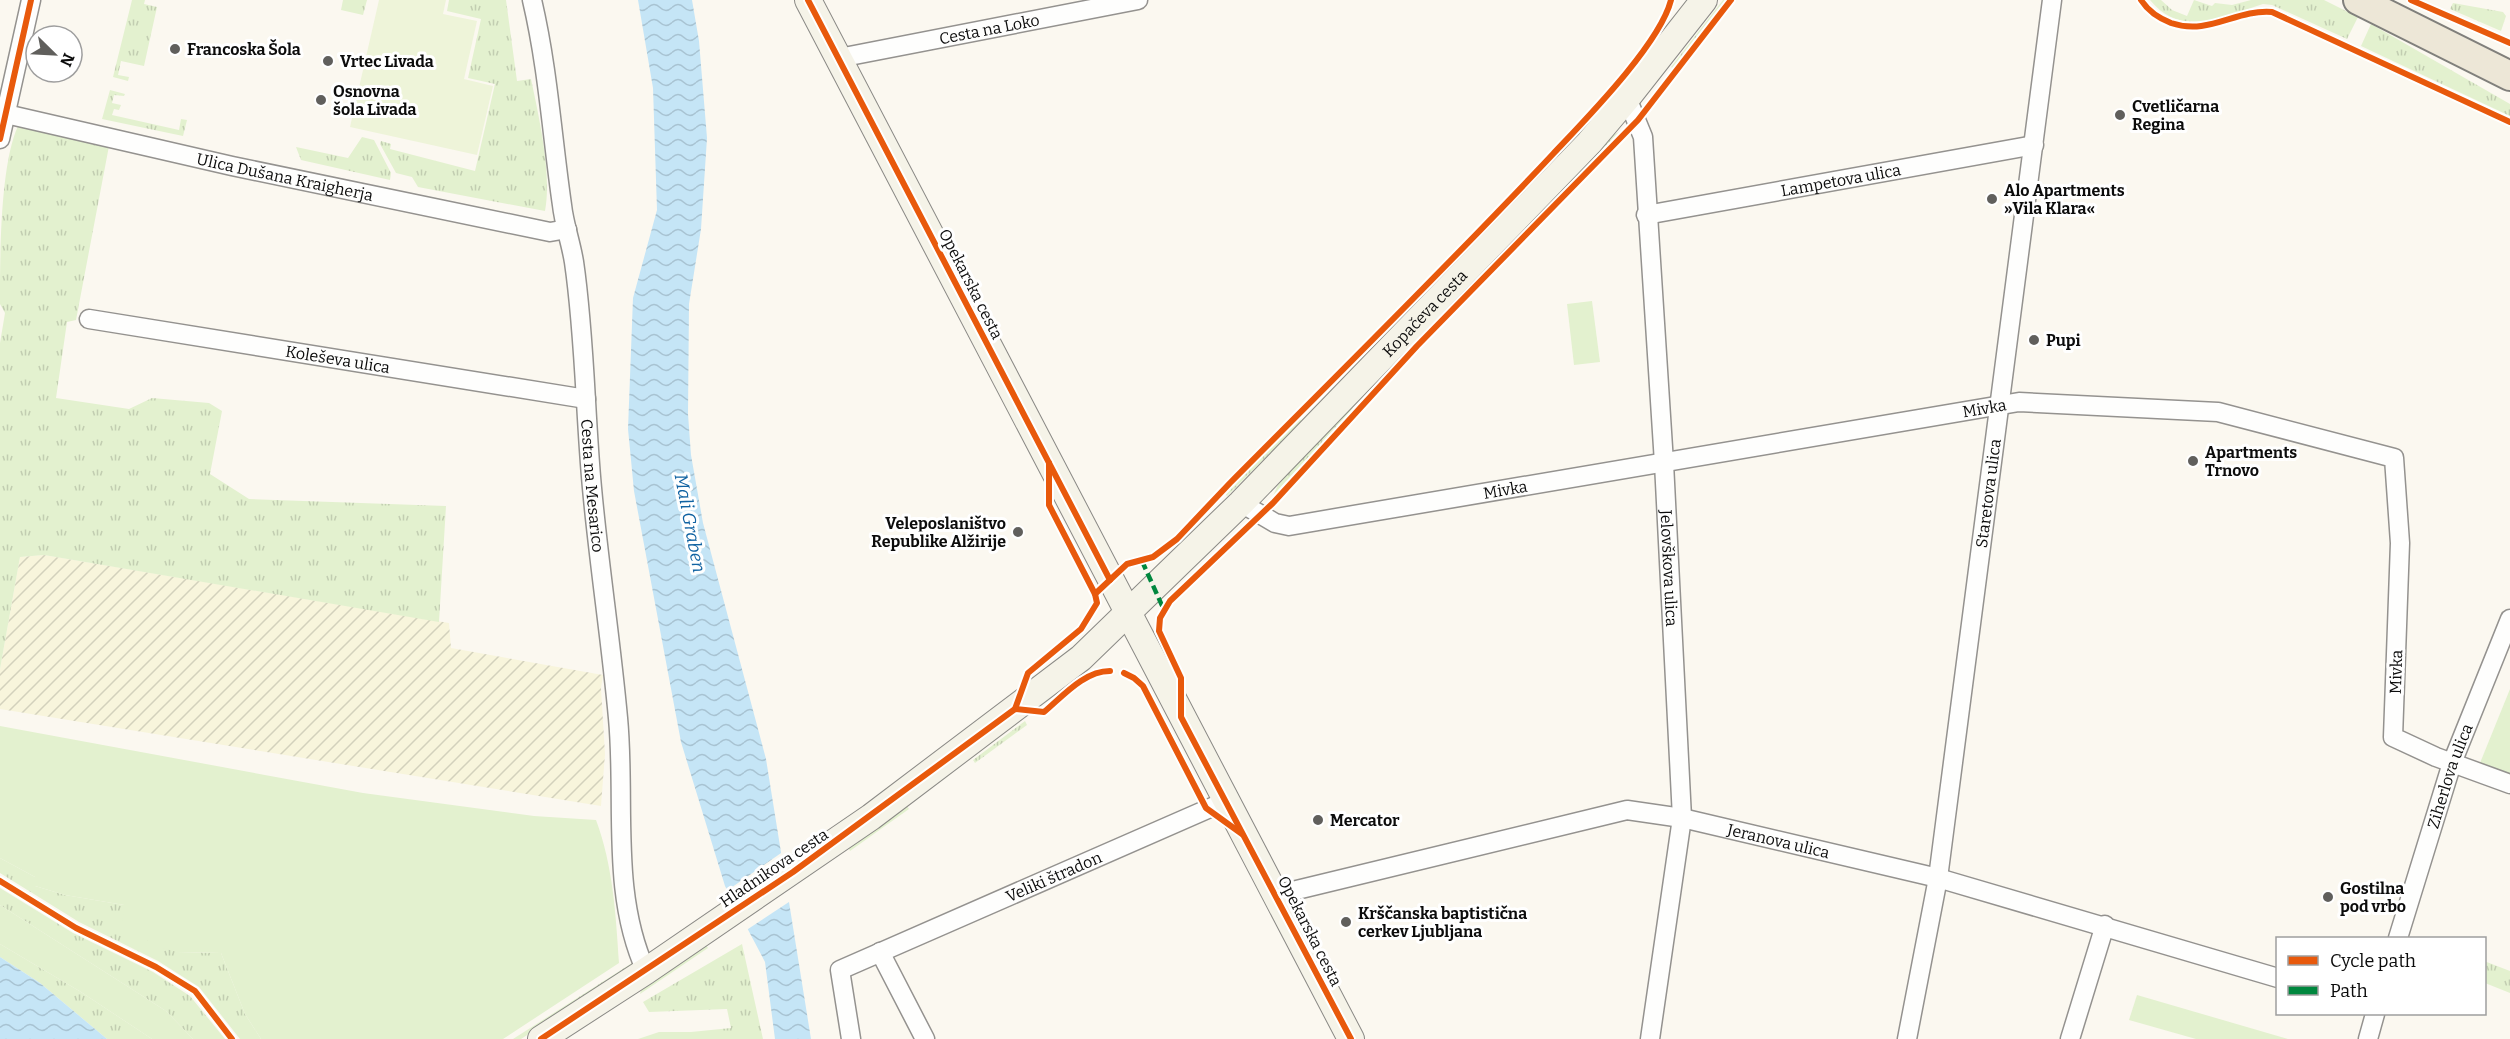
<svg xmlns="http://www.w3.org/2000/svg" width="2510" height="1039" viewBox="0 0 2510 1039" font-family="Bitter,serif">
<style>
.farmland{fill:url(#farmland-furrows)}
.grass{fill:url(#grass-tufts)}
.garden{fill:#e3f1cf}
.pitch{fill:#eef4d9}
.water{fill:url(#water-waves)}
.pier{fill:#fbf8f0}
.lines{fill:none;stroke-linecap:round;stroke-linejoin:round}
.street-casing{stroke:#94928f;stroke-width:21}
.secondary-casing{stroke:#8a8985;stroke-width:28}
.primary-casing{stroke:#81807c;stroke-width:32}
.street{stroke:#fefefd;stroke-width:18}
.secondary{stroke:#f5f3e8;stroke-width:26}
.primary{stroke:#ede7d7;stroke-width:28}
.quiet{stroke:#00873e;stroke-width:4.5;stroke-dasharray:9 4.5;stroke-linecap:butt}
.cycleway-casing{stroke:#fff;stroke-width:10}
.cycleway{stroke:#e8590c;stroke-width:6}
.poi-dot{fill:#605f5c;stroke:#fff;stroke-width:2}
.labels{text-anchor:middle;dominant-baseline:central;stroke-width:6;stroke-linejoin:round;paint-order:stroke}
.street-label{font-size:16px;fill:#0c0c0c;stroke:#fff}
.poi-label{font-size:16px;font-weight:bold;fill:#0c0c0c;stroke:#fff;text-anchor:start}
.water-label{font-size:18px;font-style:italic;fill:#1163a2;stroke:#fff}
</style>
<defs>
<pattern id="farmland-furrows" width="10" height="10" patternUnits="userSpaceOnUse" patternTransform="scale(1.5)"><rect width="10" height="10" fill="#f8f5dc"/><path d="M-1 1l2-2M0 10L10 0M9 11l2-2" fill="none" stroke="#d3d1bc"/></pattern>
<pattern id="grass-tufts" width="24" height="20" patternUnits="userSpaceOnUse" patternTransform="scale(1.5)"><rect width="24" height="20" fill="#e3f1cf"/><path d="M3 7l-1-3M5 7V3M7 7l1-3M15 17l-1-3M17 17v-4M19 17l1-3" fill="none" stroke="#c2cdb1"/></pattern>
<pattern id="water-waves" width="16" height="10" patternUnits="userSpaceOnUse" patternTransform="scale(1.5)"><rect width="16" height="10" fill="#c5e5f6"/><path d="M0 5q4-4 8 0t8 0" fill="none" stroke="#a8c3d2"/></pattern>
</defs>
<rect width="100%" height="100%" fill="#fbf8f0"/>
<polygon class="farmland" points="44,555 449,623 451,648 603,675 601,688 605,754 601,806 0,709 0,669 20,557"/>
<g class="grass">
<polygon points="132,0 145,0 144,4 157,7 144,66 121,61 118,75 129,77 128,81 113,77"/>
<polygon points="343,0 367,0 363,15 341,10"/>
<path d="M449,0h57l11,81 14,-2c8,38 21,95 14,132l-127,-24 -6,-10 -16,-4 -16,-29 1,-3 10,3 -1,5 85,22 20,-87 -27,-6 13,-59 -34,-8z"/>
<polygon points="1723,0 1728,0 1674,69 1671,67"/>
<path d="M2150,0h11l11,10 15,6 7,-16 18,6 3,-3 17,2 19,-5h73l34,17 -11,22 -75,-34 -9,-1c-38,12 -82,35 -113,-4z"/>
<polygon points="2453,3 2503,12 2506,16 2501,31 2450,9"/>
<polygon points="2371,24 2510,104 2510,116 2361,46"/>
<polygon points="110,90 125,94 124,96 114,95 112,103 121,105 119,110 114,109 112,115 179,130 181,119 187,120 183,136 102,119"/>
<path d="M18,126l91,20 -33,174 -9,2 -11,76 73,11 23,-11 57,5 13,8 -12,63 39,25 197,7 -7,116 -395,-67 -24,2 -20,112v-326l5,-30 -5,-9c0,-47 0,-139 18,-178z"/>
<polygon points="1619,132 1492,264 1489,261 1611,136"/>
<polygon points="362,137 374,140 391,173 390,180 301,160 296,147 348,158"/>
<polygon points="1350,406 1353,409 1273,496 1278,485"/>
<polygon points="1299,419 1302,421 1227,496 1224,493"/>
<polygon points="1025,721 1027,725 975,763 973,760"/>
<polygon points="907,806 909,809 850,851 848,847"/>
<polygon points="0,858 35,877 35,886 65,895 124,905 177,952 221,953 245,1014 261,1039 240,1039 199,987 158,961 79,922 0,873"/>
<polygon points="0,888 73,933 153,972 190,996 225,1039 193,1039 166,1011 0,905"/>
<polygon points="0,944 81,992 152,1039 107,1039 40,983 0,957"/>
<polygon points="742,944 763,1039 691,1039 691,1032 731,1028 727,1009 649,1012 643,1002"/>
<polygon points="706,945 708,948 640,994 641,990"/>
<polygon points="2484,961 2510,971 2510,993 2485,983"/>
<polygon points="632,963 627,971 521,1039 513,1039"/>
</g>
<g class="garden">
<polygon points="1592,301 1600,362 1574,365 1567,304"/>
<polygon points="2510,689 2510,774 2480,763"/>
<path d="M0,726l363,67 171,23 62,4c17,45 20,96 23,143l-116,76h-242l-16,-25 -24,-61 -44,-1 -15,-4 -40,-20 2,-23 -59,-10 -30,-9v-9l-35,-19z"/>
<polygon points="0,905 166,1011 193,1039 152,1039 81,992 0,944"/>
<polygon points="2137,995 2288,1039 2196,1039 2129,1020"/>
<polygon points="659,1032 691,1032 691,1039 638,1039"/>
</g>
<polygon class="pitch" points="379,0 446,0 443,14 477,21 464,79 493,86 477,155 350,127"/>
<g class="water">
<polygon points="638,0 692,0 699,41 707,138 701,229 689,304 688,414 691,455 703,523 766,759 811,1039 775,1039 765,962 725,886 681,742 634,491 628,429 633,298 657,210 653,88"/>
<polygon points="0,957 40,983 107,1039 0,1039"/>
</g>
<polygon class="pier" points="784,851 792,900 745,931 725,892"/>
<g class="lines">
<g class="street-casing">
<g id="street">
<path id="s1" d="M532,0c16,68 20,136 30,205 2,19 9,38 12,57 11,75 11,151 18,226 7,77 19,153 26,230 8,83 -8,175 28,253"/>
<path id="s2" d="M839,58l299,-58"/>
<path id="s3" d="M1627,98l16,39 21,326 18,355 -32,221"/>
<path id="s4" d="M6,114l226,52 318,66 17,-3"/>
<polyline points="0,139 31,0"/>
<path id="s5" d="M1646,215l388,-70"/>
<path id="s6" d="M89,319l497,80"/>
<path id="s7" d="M1241,503l34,20 14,3 730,-124 199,10 176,46 6,85 -7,194 43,20 74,27"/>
<path id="s8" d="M1276,895l351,-85 55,8 256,60 340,100"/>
<path id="s9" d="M2398,938l54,-175 58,-144"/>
<polyline points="880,952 925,1039"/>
<path id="s10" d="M851,1039l-11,-69 386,-169"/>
<path id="s11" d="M1907,1039l31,-161 114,-878"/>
<polyline points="2070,1039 2105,925"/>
<polyline points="2368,1039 2375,1014"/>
</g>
</g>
<g class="secondary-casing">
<g id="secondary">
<polyline points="808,0 1351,1039"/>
<path id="s12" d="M541,1039l105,-68 225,-154 210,-159 160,-155 348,-360 38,-45 77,-98"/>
</g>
</g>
<g class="primary-casing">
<polyline id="primary" points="2358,0 2510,76"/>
</g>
<use href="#street" class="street"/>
<use href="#secondary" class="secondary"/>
<use href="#primary" class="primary"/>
<polyline class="quiet" points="1142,561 1164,610"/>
<g class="cycleway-casing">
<g id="cycleway">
<polyline points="808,0 1110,580"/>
<path d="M2141,0c7,11 17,18 30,23 38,13 65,-14 101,-11l238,110"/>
<polyline points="2411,0 2510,43"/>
<polyline points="0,139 31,0"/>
<path d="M1095,594l32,-30 26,-7 24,-18 53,-56c108,-109 218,-217 323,-329 32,-34 107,-110 118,-154"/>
<polyline points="1124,673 1134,678 1143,686 1206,808 1242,834"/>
<path d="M1015,709l29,3c19,-16 40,-41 66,-41"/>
<polyline points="0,881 76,928 156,967 195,991 232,1039"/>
<polyline points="541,1039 793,872 1015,709 1028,673 1081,629 1097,603 1095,594 1049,505 1049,463"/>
<polyline points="1351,1039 1181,717 1181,678 1159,631 1160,618 1170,601 1273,503 1417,346 1638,120 1731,0"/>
</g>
</g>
<use href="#cycleway" class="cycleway"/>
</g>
<g class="poi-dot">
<circle cx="175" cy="49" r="6"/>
<circle cx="328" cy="61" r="6"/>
<circle cx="321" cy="100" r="6"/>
<circle cx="2120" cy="115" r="6"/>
<circle cx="1992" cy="199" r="6"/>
<circle cx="2034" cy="340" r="6"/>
<circle cx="2193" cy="461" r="6"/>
<circle cx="1018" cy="532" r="6"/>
<circle cx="1318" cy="820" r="6"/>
<circle cx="2328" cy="897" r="6"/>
<circle cx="1346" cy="922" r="6"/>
</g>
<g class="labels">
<g class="street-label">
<text stroke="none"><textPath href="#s2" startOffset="153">Cesta na Loko</textPath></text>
<text stroke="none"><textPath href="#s4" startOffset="286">Ulica Dušana Kraigherja</textPath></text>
<text stroke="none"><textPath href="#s5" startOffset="198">Lampetova ulica</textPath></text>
<text transform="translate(971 284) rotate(63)">Opekarska cesta</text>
<text stroke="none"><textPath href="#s12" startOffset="1148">Kopačeva cesta</textPath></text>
<text stroke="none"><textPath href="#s6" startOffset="252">Koleševa ulica</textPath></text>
<text stroke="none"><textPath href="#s7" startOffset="759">Mivka</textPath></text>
<text stroke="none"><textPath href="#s1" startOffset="490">Cesta na Mesarico</textPath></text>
<text stroke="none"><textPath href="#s7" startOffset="273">Mivka</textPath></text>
<text stroke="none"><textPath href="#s11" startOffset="552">Staretova ulica</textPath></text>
<text stroke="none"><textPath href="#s3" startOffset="474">Jelovškova ulica</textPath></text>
<text transform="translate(2396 672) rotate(-88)">Mivka</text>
<text stroke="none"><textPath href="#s9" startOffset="170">Ziherlova ulica</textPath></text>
<text stroke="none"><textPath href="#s8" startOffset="516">Jeranova ulica</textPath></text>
<text transform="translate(774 868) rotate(-34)">Hladnikova cesta</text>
<text stroke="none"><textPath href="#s10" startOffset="303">Veliki štradon</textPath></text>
<text transform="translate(1310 931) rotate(63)">Opekarska cesta</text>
</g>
<g class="poi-label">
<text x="187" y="49">Francoska Šola</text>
<text x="340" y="61">Vrtec Livada</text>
<text x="333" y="91">Osnovna<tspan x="333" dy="18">šola Livada</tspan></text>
<text x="2132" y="106">Cvetličarna<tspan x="2132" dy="18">Regina</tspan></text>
<text x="2004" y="190">Alo Apartments<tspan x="2004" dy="18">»Vila Klara«</tspan></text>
<text x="2046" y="340">Pupi</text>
<text x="2205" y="452">Apartments<tspan x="2205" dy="18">Trnovo</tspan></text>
<text x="1006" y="523" text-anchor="end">Veleposlaništvo<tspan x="1006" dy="18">Republike Alžirije</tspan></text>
<text x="1330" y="820">Mercator</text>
<text x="2340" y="888">Gostilna<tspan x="2340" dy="18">pod vrbo</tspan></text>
<text x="1358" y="913">Krščanska baptistična<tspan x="1358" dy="18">cerkev Ljubljana</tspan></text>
</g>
<g class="water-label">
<text transform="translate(690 523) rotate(79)">Mali Graben</text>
</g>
</g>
<rect x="2276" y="937" width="210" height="78" fill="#ffffff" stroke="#9e9e9e" stroke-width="1.5"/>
<rect x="2288" y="956" width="30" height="9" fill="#e8590c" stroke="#9e9e9e" stroke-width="1.5"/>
<text x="2330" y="967" font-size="18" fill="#0c0c0c">Cycle path</text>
<rect x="2288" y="986" width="30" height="9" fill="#00873e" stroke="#9e9e9e" stroke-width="1.5"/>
<text x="2330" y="997" font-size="18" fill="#0c0c0c">Path</text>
<g transform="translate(54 54) rotate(114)"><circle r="28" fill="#ffffff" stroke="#9e9e9e" stroke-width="1.5"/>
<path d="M0-4.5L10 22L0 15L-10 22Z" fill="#605f5c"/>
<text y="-9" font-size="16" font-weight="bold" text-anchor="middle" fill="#0c0c0c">N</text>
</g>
</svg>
